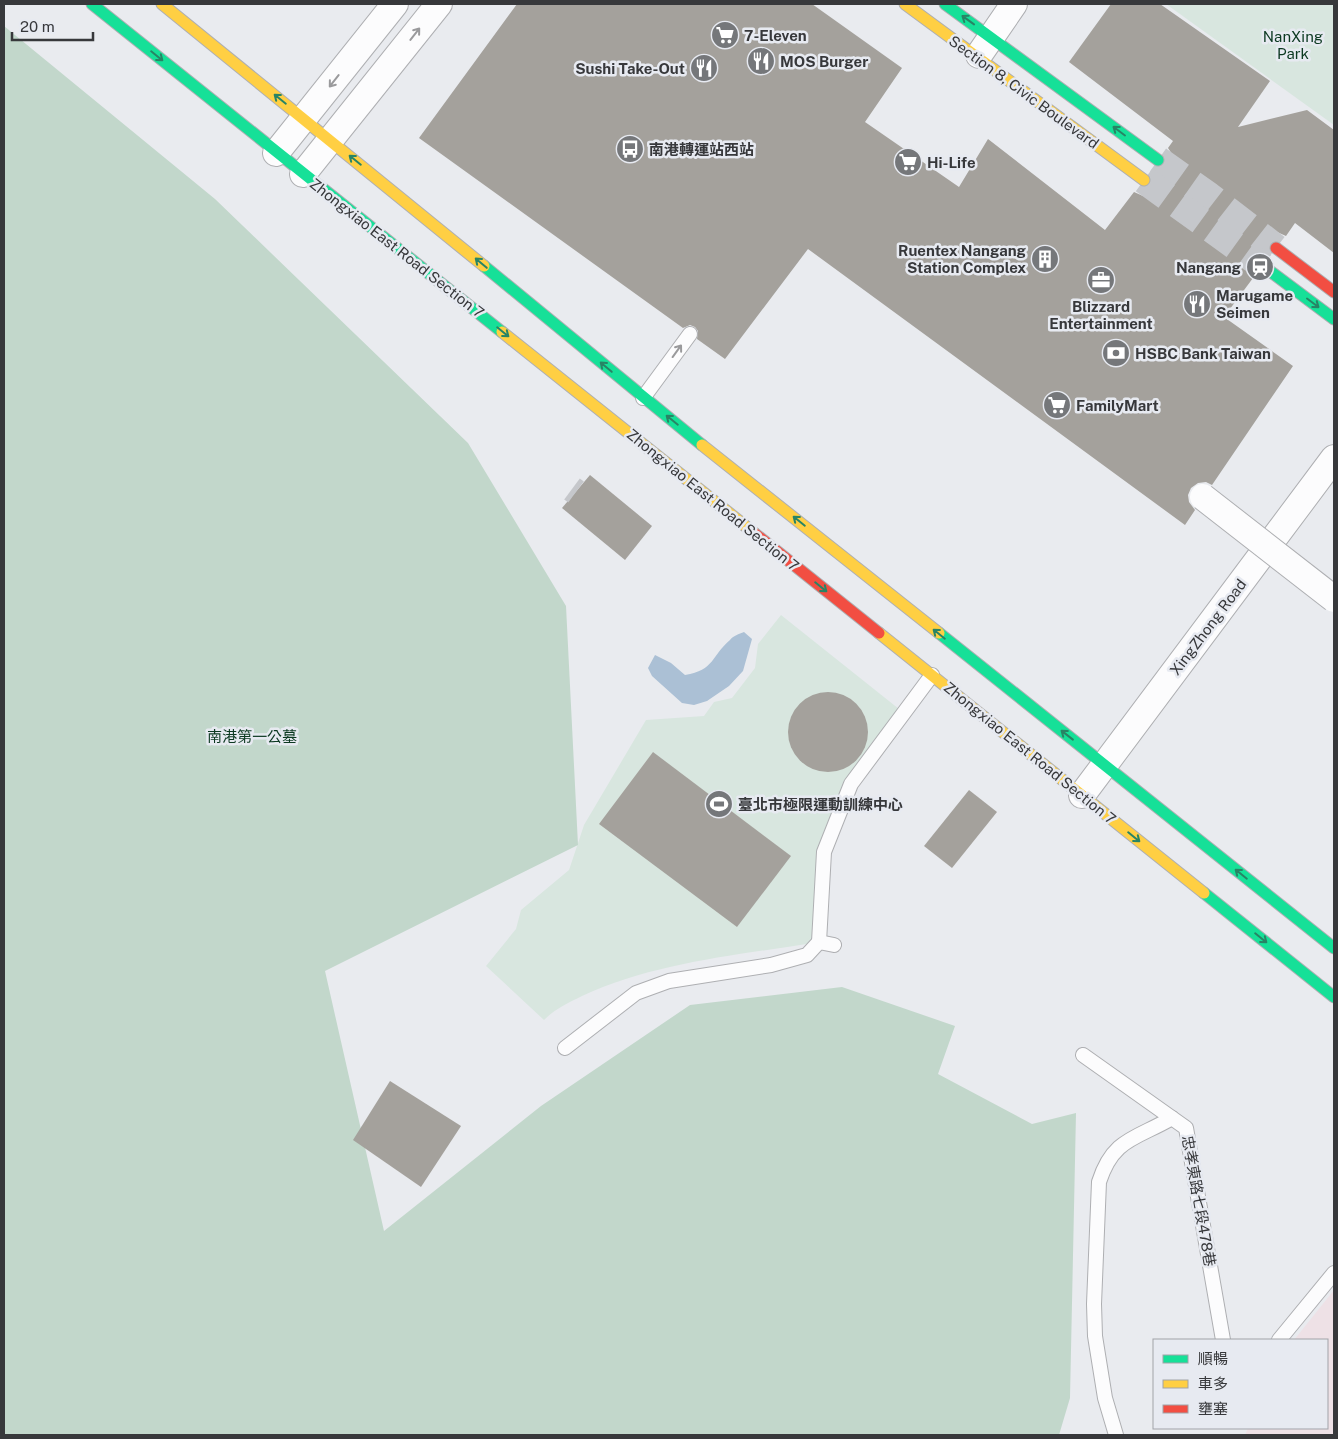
<svg xmlns="http://www.w3.org/2000/svg" width="1338" height="1439" viewBox="0 0 1338 1439" font-family="'Public Sans','Noto Sans TC',sans-serif">
<style>
.commercial{fill:#eee1e6}
.green{fill:#d8e6df}
.forest{fill:#c2d7cb}
.water{fill:#abc0d5}
.building{fill:#a4a19c}
.lines{fill:none;stroke-linecap:round;stroke-linejoin:round}
.street-tunnel{stroke:#c5c7cb;stroke-width:26;stroke-dasharray:26 13;stroke-linecap:butt}
.secondary-tunnel{stroke:#c5c7cb;stroke-width:28;stroke-dasharray:28 14;stroke-linecap:butt}
.lane-casing{stroke:#aeafb2;stroke-width:16}
.street-casing{stroke:#aeafb2;stroke-width:28}
.fast-casing{stroke:#aeafb2;stroke-width:13}
.slow-casing{stroke:#aeafb2;stroke-width:13}
.jam-casing{stroke:#aeafb2;stroke-width:13}
.lane{stroke:#fcfcfd;stroke-width:14}
.street{stroke:#fcfcfd;stroke-width:26}
.fast{stroke:#16e098;stroke-width:11}
.slow{stroke:#ffcf43;stroke-width:11}
.jam{stroke:#f24e42;stroke-width:11}
.street-bridge-casing{stroke:#aeafb2;stroke-width:28;stroke-linecap:butt}
.street-bridge{stroke:#fcfcfd;stroke-width:26}
.oneway{stroke:#288465}
.oneway2{stroke:#9a9a9c}
.labels{text-anchor:middle;dominant-baseline:central;stroke-width:5;stroke-linejoin:round;paint-order:stroke}
.poi-label{font-size:15px;font-weight:bold;fill:#37383b;stroke:#e7eaf1;text-anchor:start}
.park-label{font-size:15px;fill:#0c3921;stroke:#e7eaf1}
.street-label{font-size:15px;fill:#37383b;stroke:#e7eaf1}
</style>
<rect width="100%" height="100%" fill="#e9ebef"/>
<polygon class="commercial" points="1334,1290 1334,1435 1245,1435 1248,1428 1327,1428 1327,1340 1294,1340"/>
<g class="green">
<polygon points="1166,4 1334,4 1334,125"/>
<path d="M781,615l123,98 -53,71 -27,68 -5,90c-80,13 -163,20 -237,54 -14,7 -27,13 -38,24l-58,-54 30,-37 5,-19 48,-40 15,-45 62,-105 58,-4 10,-14 18,-4 23,-30 3,-24z"/>
</g>
<polygon class="forest" points="4,26 215,199 468,443 566,606 578,845 325,971 384,1231 541,1106 690,1005 842,987 955,1026 938,1074 1032,1124 1076,1113 1070,1398 1059,1435 4,1435"/>
<path class="water" d="M744,632l8,7 -9,32 -14,15 -22,15 -13,4 -12,-2 -30,-27 -4,-8 7,-13 16,8 14,12c30,-5 26,-19 45,-35 3,-4 9,-6 14,-8z"/>
<g class="building">
<polygon points="517,4 812,4 902,68 865,122 959,187 988,139 1105,230 1134,192 1143,196 1151,194 1156,190 1159,182 1159,175 1170,170 1173,162 1172,154 1168,148 1173,141 1069,62 1111,4 1160,4 1270,81 1238,127 1307,110 1334,130 1334,253 1295,223 1286,236 1277,232 1270,234 1263,239 1261,251 1251,256 1248,264 1249,272 1253,278 1224,317 1293,366 1212,485 1206,482 1198,483 1191,488 1188,495 1189,502 1195,510 1185,525 808,249 725,359 697,339 698,331 695,327 690,325 683,328 419,138"/>
<polygon points="590,475 652,526 625,560 562,508"/>
<circle cx="828" cy="732" r="40"/>
<polygon points="653,752 791,856 737,927 599,824"/>
<polygon points="969,790 997,812 952,868 924,846"/>
<polygon points="390,1081 461,1126 421,1187 353,1140"/>
</g>
<g class="lines">
<polyline class="street-tunnel" points="572,489 576,492"/>
<g class="secondary-tunnel">
<polyline points="1158,160 1209,196 1276,248"/>
<polyline points="1144,180 1263,266"/>
</g>
<g class="lane-casing">
<g id="lane">
<polyline points="643,398 690,334"/>
<polyline points="819,942 824,852 851,784 932,675"/>
<polyline points="565,1048 636,993 669,981 771,965 807,955 819,942 834,945"/>
<polyline points="1083,1055 1186,1128 1223,1340"/>
<polyline points="1279,1340 1334,1273"/>
<path d="M1116,1435l-11,-37 -10,-62 -1,-32 5,-122c14,-44 37,-43 73,-64"/>
</g>
</g>
<g class="street-casing">
<g id="street">
<polyline points="979,55 1014,4"/>
<polyline points="276,153 395,4"/>
<polyline points="303,174 439,4"/>
<polyline points="1082,795 1334,458"/>
</g>
</g>
<g class="fast-casing">
<g id="fast">
<polyline points="92,4 502,332"/>
<polyline points="945,4 1158,160"/>
<polyline points="484,266 702,445"/>
<polyline points="1263,266 1334,319"/>
<polyline points="939,633 1334,948"/>
<polyline points="1204,893 1334,997"/>
</g>
</g>
<g class="slow-casing">
<g id="slow">
<polyline points="162,4 484,266"/>
<polyline points="905,4 1144,180"/>
<polyline points="502,332 754,533"/>
<polyline points="702,445 939,633"/>
<polyline points="879,633 1204,893"/>
</g>
</g>
<g class="jam-casing">
<g id="jam">
<polyline points="1276,248 1334,292"/>
<polyline points="754,533 879,633"/>
</g>
</g>
<use href="#lane" class="lane"/>
<use href="#street" class="street"/>
<use href="#fast" class="fast"/>
<use href="#slow" class="slow"/>
<use href="#jam" class="jam"/>
<g class="street-bridge-casing">
<polyline id="street-bridge" points="1203,497 1334,599"/>
</g>
<use href="#street-bridge" class="street-bridge"/>
</g>
<defs><path id="oneway-shaft" d="M-6 0H5M1.5-3L5.5 0L1.5 3" fill="none" stroke-width="1.6" stroke-linecap="round" stroke-linejoin="round" transform="scale(1.25)"/></defs>
<g class="oneway">
<use href="#oneway-shaft" transform="translate(968 20) rotate(-144)"/>
<use href="#oneway-shaft" transform="translate(157 56) rotate(39)"/>
<use href="#oneway-shaft" transform="translate(280 99) rotate(-141)"/>
<use href="#oneway-shaft" transform="translate(1119 131) rotate(-143)"/>
<use href="#oneway-shaft" transform="translate(355 160) rotate(-141)"/>
<use href="#oneway-shaft" transform="translate(481 263) rotate(-140)"/>
<use href="#oneway-shaft" transform="translate(1313 303) rotate(37)"/>
<use href="#oneway-shaft" transform="translate(503 332) rotate(39)"/>
<use href="#oneway-shaft" transform="translate(606 367) rotate(-140)"/>
<use href="#oneway-shaft" transform="translate(672 420) rotate(-141)"/>
<use href="#oneway-shaft" transform="translate(799 521) rotate(-141)"/>
<use href="#oneway-shaft" transform="translate(821 587) rotate(39)"/>
<use href="#oneway-shaft" transform="translate(939 634) rotate(-141)"/>
<use href="#oneway-shaft" transform="translate(1067 735) rotate(-142)"/>
<use href="#oneway-shaft" transform="translate(1134 837) rotate(39)"/>
<use href="#oneway-shaft" transform="translate(1241 874) rotate(-141)"/>
<use href="#oneway-shaft" transform="translate(1261 938) rotate(39)"/>
</g>
<g class="oneway2">
<use href="#oneway-shaft" transform="translate(415 34) rotate(-52)"/>
<use href="#oneway-shaft" transform="translate(334 81) rotate(128)"/>
<use href="#oneway-shaft" transform="translate(677 351) rotate(-54)"/>
</g>
<defs>
<g id="supermarket-disc" transform="scale(1.4375)"><circle r="9.5" fill="#75777a" stroke="#e7eaf1"/><path d="M-6-5.5h2.5l.6 2H6L4.5 2H-2.5L-4.4-4H-6ZM-1.5 3.2a1.3 1.3 0 1 0 .1 0ZM3 3.2a1.3 1.3 0 1 0 .1 0Z" fill="#fff"/></g>
<g id="restaurant-disc" transform="scale(1.4375)"><circle r="9.5" fill="#75777a" stroke="#e7eaf1"/><path d="M-5-6h1v4h1v-4h1v4h1v-4h1v5L-1.5 .5V6h-2V.5L-5-1ZM5-6V6H3V1.5H1.5Q1.5-4 5-6Z" fill="#fff"/></g>
<g id="bus-disc" transform="scale(1.4375)"><circle r="9.5" fill="#75777a" stroke="#e7eaf1"/><path d="M-5-6H5V4H4V6H2V4H-2V6H-4V4H-5ZM-3.5-4V0h7V-4ZM-3.5 1.2v1.5H-2V1.2ZM2 1.2v1.5H3.5V1.2Z" fill="#fff"/></g>
<g id="building-disc" transform="scale(1.4375)"><circle r="9.5" fill="#75777a" stroke="#e7eaf1"/><path d="M-4-6H4V6H1V3H-1V6H-4ZM-2.5-4.3h1.7v1.8h-1.7ZM.8-4.3h1.7v1.8H.8ZM-2.5-1h1.7V.8h-1.7ZM.8-1h1.7V.8H.8Z" fill="#fff"/></g>
<g id="station-disc" transform="scale(1.4375)"><circle r="9.5" fill="#75777a" stroke="#e7eaf1"/><path d="M-3-6H3Q5-6 5-4V2Q5 4 3 4L4.5 6H3L1.5 4h-3L-3 6H-4.5L-3 4Q-5 4-5 2V-4Q-5-6-3-6ZM-3.5-4v3h7v-3ZM-3.5 1v1.5H-2V1ZM2 1v1.5H3.5V1Z" fill="#fff"/></g>
<g id="office-disc" transform="scale(1.4375)"><circle r="9.5" fill="#75777a" stroke="#e7eaf1"/><path d="M-6-3h4V-5.5h4V-3h4V5H-6ZM-1-4.5V-3h2v-1.5ZM-6 0V1H6V0Z" fill="#fff"/></g>
<g id="bank-disc" transform="scale(1.4375)"><circle r="9.5" fill="#75777a" stroke="#e7eaf1"/><path d="M-6-4H6V4H-6ZM0-2.3a2.3 2.3 0 1 0 0 4.6a2.3 2.3 0 1 0 0-4.6Z" fill="#fff"/></g>
<g id="stadium-disc" transform="scale(1.4375)"><circle r="9.5" fill="#75777a" stroke="#e7eaf1"/><path d="M0-5a6.5 5 0 1 0 0 10a6.5 5 0 1 0 0-10ZM-3.5-1.8h7v3.6h-7Z" fill="#fff"/></g>
</defs>
<g fill-rule="evenodd">
<use href="#supermarket-disc" x="725" y="35"/>
<use href="#restaurant-disc" x="761" y="61"/>
<use href="#restaurant-disc" x="704" y="68"/>
<use href="#bus-disc" x="630" y="149"/>
<use href="#supermarket-disc" x="908" y="162"/>
<use href="#building-disc" x="1045" y="259"/>
<use href="#station-disc" x="1260" y="267"/>
<use href="#office-disc" x="1101" y="280"/>
<use href="#restaurant-disc" x="1197" y="304"/>
<use href="#bank-disc" x="1116" y="353"/>
<use href="#supermarket-disc" x="1057" y="405"/>
<use href="#stadium-disc" x="719" y="804"/>
</g>
<g class="labels">
<g class="poi-label">
<text x="744" y="35">7-Eleven</text>
<text x="780" y="61">MOS Burger</text>
<text x="685" y="68" text-anchor="end">Sushi Take-Out</text>
<text x="649" y="149">南港轉運站西站</text>
<text x="927" y="162">Hi-Life</text>
<text x="1026" y="250" text-anchor="end">Ruentex Nangang<tspan x="1026" dy="17">Station Complex</tspan></text>
<text x="1241" y="267" text-anchor="end">Nangang</text>
<text x="1216" y="295">Marugame<tspan x="1216" dy="17">Seimen</tspan></text>
<text x="1101" y="306" text-anchor="middle">Blizzard<tspan x="1101" dy="17">Entertainment</tspan></text>
<text x="1135" y="353">HSBC Bank Taiwan</text>
<text x="1076" y="405">FamilyMart</text>
<text x="738" y="804">臺北市極限運動訓練中心</text>
</g>
<g class="park-label">
<text x="1293" y="36">NanXing<tspan x="1293" dy="17">Park</tspan></text>
<text x="252" y="736">南港第一公墓</text>
</g>
<g class="street-label">
<text transform="translate(1024 92) rotate(36)">Section 8, Civic Boulevard</text>
<text transform="translate(397 248) rotate(38)">Zhongxiao East Road Section 7</text>
<text transform="translate(713 500) rotate(39)">Zhongxiao East Road Section 7</text>
<text transform="translate(1208 627) rotate(-53)">XingZhong Road</text>
<text transform="translate(1030 753) rotate(39)">Zhongxiao East Road Section 7</text>
<text transform="translate(1199 1201) rotate(80)">忠孝東路七段478巷</text>
</g>
</g>
<rect width="1338" height="1439" fill="none" stroke="#37383b" stroke-width="10"/>
<rect x="1153" y="1339" width="175" height="90" fill="#e7eaf1" stroke="#a1a3a8"/>
<rect x="1163" y="1355" width="25" height="8" fill="#16e098" stroke="#a1a3a8"/>
<text x="1198" y="1364" font-size="15" fill="#37383b">順暢</text>
<rect x="1163" y="1380" width="25" height="8" fill="#ffcf43" stroke="#a1a3a8"/>
<text x="1198" y="1389" font-size="15" fill="#37383b">車多</text>
<rect x="1163" y="1405" width="25" height="8" fill="#f24e42" stroke="#a1a3a8"/>
<text x="1198" y="1414" font-size="15" fill="#37383b">壅塞</text>
<path d="M12 32v8h81v-8" fill="none" stroke="#37383b" stroke-width="2.5"/>
<text x="20" y="32" font-size="15" fill="#37383b" stroke="#e7eaf1" stroke-width="4" paint-order="stroke">20 m</text>
</svg>
